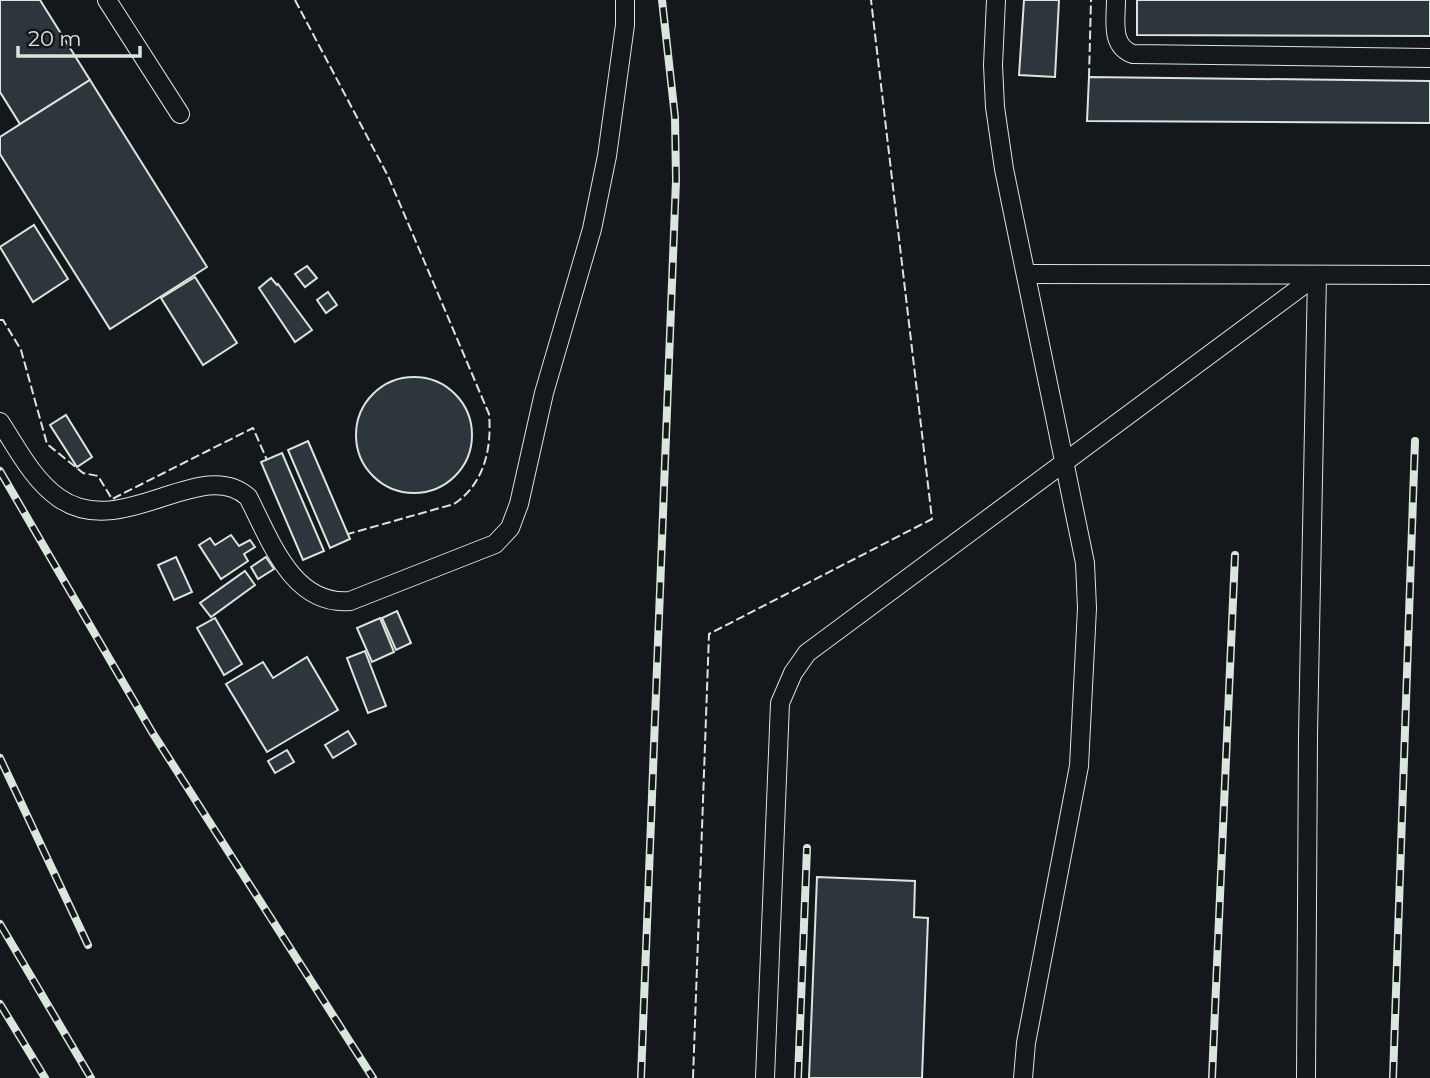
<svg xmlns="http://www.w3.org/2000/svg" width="1430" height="1078" viewBox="0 0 1430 1078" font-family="Montserrat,sans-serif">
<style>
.building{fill:#2c363c;stroke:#d8e6dc;stroke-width:2}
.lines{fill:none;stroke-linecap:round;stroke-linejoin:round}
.lane-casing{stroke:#d8e6dc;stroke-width:20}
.lane{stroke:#14181c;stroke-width:18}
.rail-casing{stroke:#d8e6dc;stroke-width:8}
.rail{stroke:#14181c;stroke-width:5;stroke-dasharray:16;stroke-linecap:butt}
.fence{stroke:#d8e6dc;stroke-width:2;stroke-dasharray:9 3.5;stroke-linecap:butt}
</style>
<rect width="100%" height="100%" fill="#14181c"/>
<g class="building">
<polygon points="0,0 40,0 90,80 20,124 0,92"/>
<polygon points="1024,0 1059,0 1055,77 1019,75"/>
<polygon points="1137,0 1430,0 1430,36 1137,35"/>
<polygon points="1089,77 1430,81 1430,123 1087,121"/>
<polygon points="90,80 207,267 110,329 0,154 0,137"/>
<polygon points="34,225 68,279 33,302 0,247"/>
<polygon points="307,266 317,278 305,287 295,274"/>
<polygon points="195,277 237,343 203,365 161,298"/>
<polygon points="271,278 277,285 278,284 312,330 295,342 259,288"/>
<polygon points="328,292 337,305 326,313 317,300"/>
<circle cx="414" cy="435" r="58"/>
<polygon points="66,415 92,457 77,467 50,425"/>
<polygon points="308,441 350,539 330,548 288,450"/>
<polygon points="282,453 324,551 303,560 261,462"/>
<polygon points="231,535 239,546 250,540 255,547 244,554 248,561 221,579 199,545 210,538 215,545"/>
<polygon points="176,557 192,592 174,600 158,565"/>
<polygon points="266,557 274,569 258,579 251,567"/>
<polygon points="245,571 255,585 211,617 200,603"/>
<polygon points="397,611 411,643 396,650 382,618"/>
<polygon points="215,618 242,664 224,675 197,628"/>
<polygon points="380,618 394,652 372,662 357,628"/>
<polygon points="365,651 386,706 368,713 347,658"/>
<polygon points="307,657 338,710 267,752 226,684 263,662 273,678"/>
<polygon points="348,731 356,744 333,758 325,745"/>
<polygon points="287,750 294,762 275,773 268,761"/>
<polygon points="817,877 915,881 914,917 928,918 922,1078 809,1078"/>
</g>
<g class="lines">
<g class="lane-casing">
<g id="lane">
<polyline points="107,0 180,114"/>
<polyline points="996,0 993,65 995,107 1004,169 1085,563 1087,608 1079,766 1026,1043 1023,1078"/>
<path d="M1116,0c0,20 -6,46 17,54l297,4"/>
<polyline points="1026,274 1430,275"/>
<path d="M0,422c17,26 33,58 59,76 63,44 142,-43 189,-1 22,42 44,109 102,104l145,-57 15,-16 9,-24 25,-111 48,-164 15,-73 18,-131v-25"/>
<polyline points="765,1078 780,703 793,673 807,653 1317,275"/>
<polyline points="1306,1078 1308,735 1317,275"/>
</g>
</g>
<use href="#lane" class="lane"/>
<g class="rail-casing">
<g id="rail">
<polyline points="0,471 152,732 373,1078"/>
<polyline points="0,758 88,945"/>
<polyline points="0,924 91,1078"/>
<polyline points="0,1004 45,1078"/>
<polyline points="641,1078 676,180 675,117 662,0"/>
<polyline points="798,1078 807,848"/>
<polyline points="1212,1078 1235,555"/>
<polyline points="1393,1078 1415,441"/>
</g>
</g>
<use href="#rail" class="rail"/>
<g class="fence">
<path d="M295,0l93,176 101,238c3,35 -5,70 -35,90l-106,30"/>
<polyline points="1089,77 1091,0"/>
<polyline points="0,320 3,320 21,350 47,444 83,473 98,476 112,499 253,428 267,460"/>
<polyline points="693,1078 709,634 932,519 871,0"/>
</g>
</g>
<path d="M18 46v10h122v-10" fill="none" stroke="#d8e6dc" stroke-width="3.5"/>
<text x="28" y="46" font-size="21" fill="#d8e6dc" stroke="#14181c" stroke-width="5" paint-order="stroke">20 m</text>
</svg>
